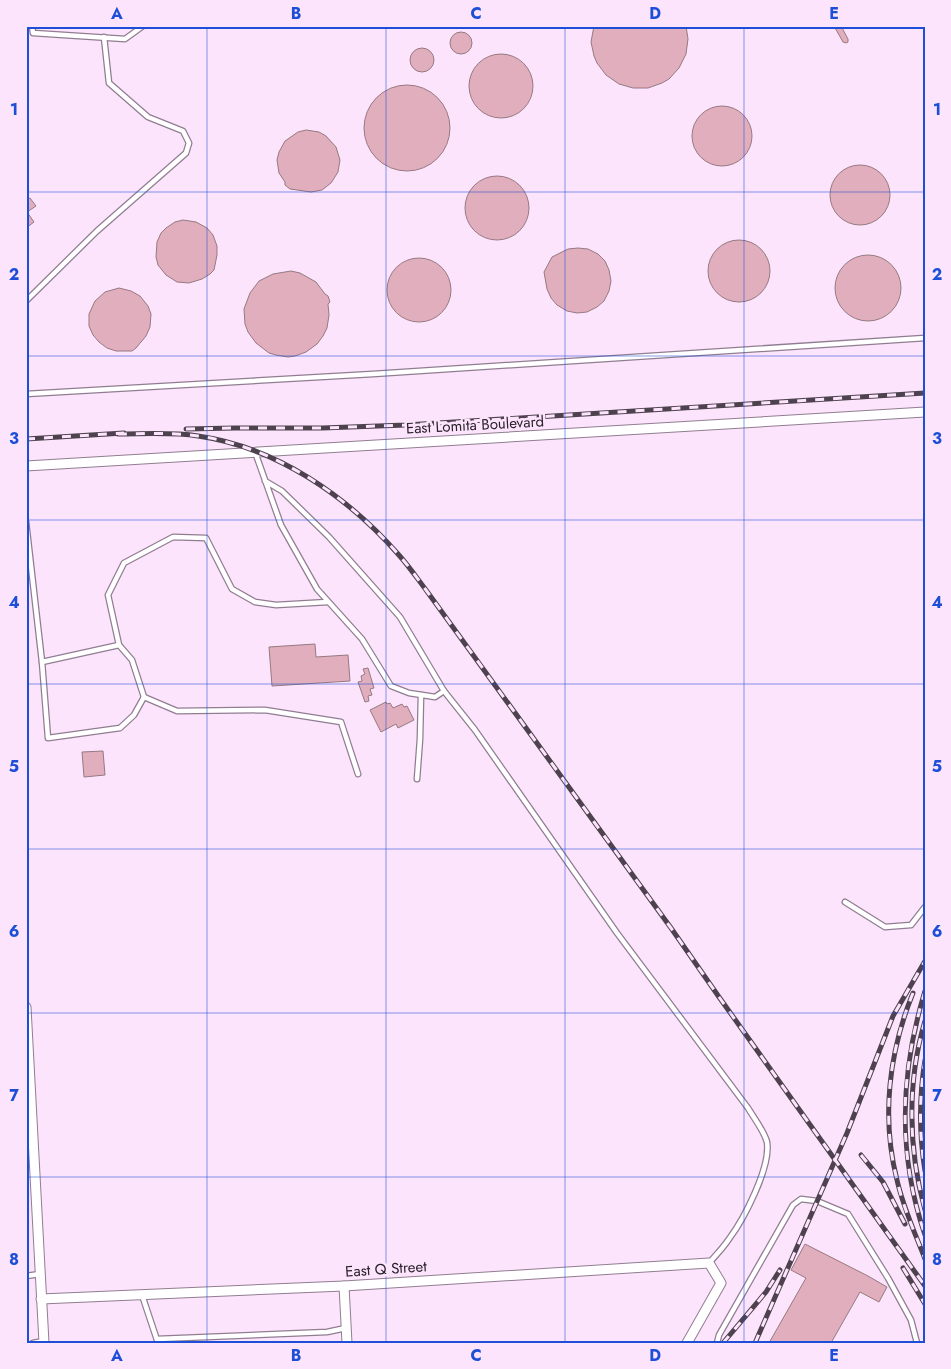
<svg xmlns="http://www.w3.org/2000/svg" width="951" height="1369" viewBox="0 0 951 1369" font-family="Jost,sans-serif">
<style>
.building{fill:#e1aebd;stroke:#967981}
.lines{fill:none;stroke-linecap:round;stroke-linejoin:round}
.lane-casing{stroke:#917d92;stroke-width:7}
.street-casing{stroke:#917d92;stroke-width:11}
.lane{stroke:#fff;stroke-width:4.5}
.street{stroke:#fff;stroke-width:9}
.rail-casing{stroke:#4e424e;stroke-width:5}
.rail{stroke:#fce5fc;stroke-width:3;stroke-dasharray:9;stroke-linecap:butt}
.grid{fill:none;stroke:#1d4ed8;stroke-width:1;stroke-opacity:0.55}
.labels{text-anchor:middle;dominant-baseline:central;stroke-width:5;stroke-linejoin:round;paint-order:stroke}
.street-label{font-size:15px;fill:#292029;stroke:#fce5fc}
.neatline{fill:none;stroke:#1d4ed8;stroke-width:2}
.grid-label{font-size:16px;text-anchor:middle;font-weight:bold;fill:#1d4ed8}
</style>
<rect width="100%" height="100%" fill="#fce5fc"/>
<g class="building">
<polygon points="594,26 686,26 688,39 686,54 679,68 669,79 662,83 648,88 633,88 619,84 606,75 597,63 594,56 591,42"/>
<polygon points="834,26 841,26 848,39 848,42 846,43 843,42"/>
<circle cx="461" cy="43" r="11"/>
<circle cx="422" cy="60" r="12"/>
<circle cx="501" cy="86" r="32"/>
<circle cx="407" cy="128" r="43"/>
<circle cx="722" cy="136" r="30"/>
<polygon points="306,130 319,132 326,136 336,147 340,160 338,172 331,183 322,190 311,192 290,189 285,185 285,182 279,173 277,160 279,152 285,141 298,132"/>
<circle cx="860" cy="195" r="30"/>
<circle cx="497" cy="208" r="32"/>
<polygon points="30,198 36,206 27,212 34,222 26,228 26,200"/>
<polygon points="183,220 196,222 207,228 213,235 217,246 217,255 214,270 210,274 202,279 189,283 177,282 166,275 158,265 156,257 157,242 161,233 166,228 175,222"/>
<circle cx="739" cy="271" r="31"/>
<polygon points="578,248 588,249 598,254 605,261 609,270 611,281 609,291 604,301 597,307 587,312 577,313 567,311 557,305 551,298 547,289 544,272 552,257 568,249"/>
<circle cx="868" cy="288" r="33"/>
<circle cx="419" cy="290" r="32"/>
<polygon points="291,271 300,273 316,282 325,294 328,296 330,302 328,304 329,315 327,328 323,336 317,344 306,352 295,356 288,357 276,355 269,353 256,343 248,332 245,324 244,309 250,293 259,281 273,274"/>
<polygon points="119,288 131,291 140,296 148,306 151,314 150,327 146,336 136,348 132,351 116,351 107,348 99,342 93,335 89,326 89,314 95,301 105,292"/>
<polygon points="315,644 316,657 348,655 350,681 272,686 269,647"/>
<polygon points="368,668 374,688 370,689 372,695 368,696 369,701 365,702 358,682 362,681 361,676 365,674 363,669"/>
<polygon points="386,702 387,704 390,703 393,708 402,704 404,707 407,706 414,720 398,728 396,724 381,732 370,710"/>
<polygon points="103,751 105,775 84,777 82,752"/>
<polygon points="805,1244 868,1276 887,1287 879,1302 860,1292 831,1343 769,1343 806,1278 791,1270"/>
</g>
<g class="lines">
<g class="lane-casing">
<g id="lane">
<polyline points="32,26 33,33 125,39 143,26"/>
<polyline points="26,301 97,231 186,153 189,143 183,131 148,117 109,83 104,37"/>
<polyline points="26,394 373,374 925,338"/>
<polyline points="255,452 281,525 317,589 362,639 391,686 409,693 435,697 444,691 400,617 329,537 282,491 265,481"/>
<polyline points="26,522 42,662 48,738 120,728 134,715 144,697 132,660 119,645"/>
<polyline points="42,662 119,645 108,595 124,563 173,537 206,538 232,589 255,602 276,605 328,602"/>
<path d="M444,691l31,39 142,203 131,175c6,10 16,23 19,34 4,25 -23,77 -38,97 -6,9 -13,16 -20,24"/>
<polyline points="144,697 177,711 265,710 341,722 358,774"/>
<polyline points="417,779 420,739 421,695"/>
<polyline points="845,902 885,927 911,925 925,907"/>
<polyline points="26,1276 40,1274"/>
<polyline points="142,1295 158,1343"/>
<polyline points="157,1339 327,1332 346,1328"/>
<polyline points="33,1343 44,1341"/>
<polyline points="717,1343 719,1335 793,1205 801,1199 817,1201 848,1214 888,1278 911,1320 917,1343"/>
</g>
</g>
<g class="street-casing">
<g id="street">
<polyline points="26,466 925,412"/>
<polyline points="26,1007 44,1343"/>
<polyline points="344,1286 347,1343"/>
<polyline points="41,1299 344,1286 709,1263 721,1283 687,1343"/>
</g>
</g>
<use href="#lane" class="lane"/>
<use href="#street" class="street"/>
<g class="rail-casing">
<g id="rail">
<polyline points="186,429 235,428 322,428 406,425 925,393"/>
<path d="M118,434c26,0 54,-2 80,2 78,11 149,60 200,118 10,11 19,24 28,36l245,338 48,69 206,289"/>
<polyline points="26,439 124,433"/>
<path d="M925,991c-25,82 -28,162 0,244"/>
<path d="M913,993c-24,59 -32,124 -16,187 6,27 18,53 28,79"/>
<path d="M925,1021c-18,60 -17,128 0,189"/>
<path d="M925,1060c-6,37 -6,74 0,111"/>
<polyline points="861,1155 883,1182 905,1224"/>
<polyline points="903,1268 925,1304"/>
<polyline points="723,1343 766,1292 780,1270"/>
<polyline points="755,1343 847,1133 893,1016 925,961"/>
</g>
</g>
<use href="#rail" class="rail"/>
</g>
<path class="grid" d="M207,26v1317M386,26v1317M565,26v1317M744,26v1317M26,192h899M26,356h899M26,520h899M26,684h899M26,849h899M26,1013h899M26,1177h899"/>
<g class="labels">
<g class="street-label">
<text transform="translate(475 425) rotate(-3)">East Lomita Boulevard</text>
<text transform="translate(386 1269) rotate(-4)">East Q Street</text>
</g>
</g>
<rect width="951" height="1369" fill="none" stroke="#fce5fc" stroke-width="55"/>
<rect x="28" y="28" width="896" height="1314" class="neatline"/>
<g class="grid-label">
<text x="117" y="19">A</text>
<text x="296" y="19">B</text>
<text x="476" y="19">C</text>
<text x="655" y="19">D</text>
<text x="834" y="19">E</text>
<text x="14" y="115">1</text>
<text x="937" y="115">1</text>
<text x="14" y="280">2</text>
<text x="937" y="280">2</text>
<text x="14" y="444">3</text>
<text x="937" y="444">3</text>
<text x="14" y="608">4</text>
<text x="937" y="608">4</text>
<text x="14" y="772">5</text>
<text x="937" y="772">5</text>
<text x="14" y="937">6</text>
<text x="937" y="937">6</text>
<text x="14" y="1101">7</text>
<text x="937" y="1101">7</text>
<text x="14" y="1265">8</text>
<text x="937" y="1265">8</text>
<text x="117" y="1361">A</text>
<text x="296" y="1361">B</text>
<text x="476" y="1361">C</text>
<text x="655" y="1361">D</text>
<text x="834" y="1361">E</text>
</g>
</svg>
